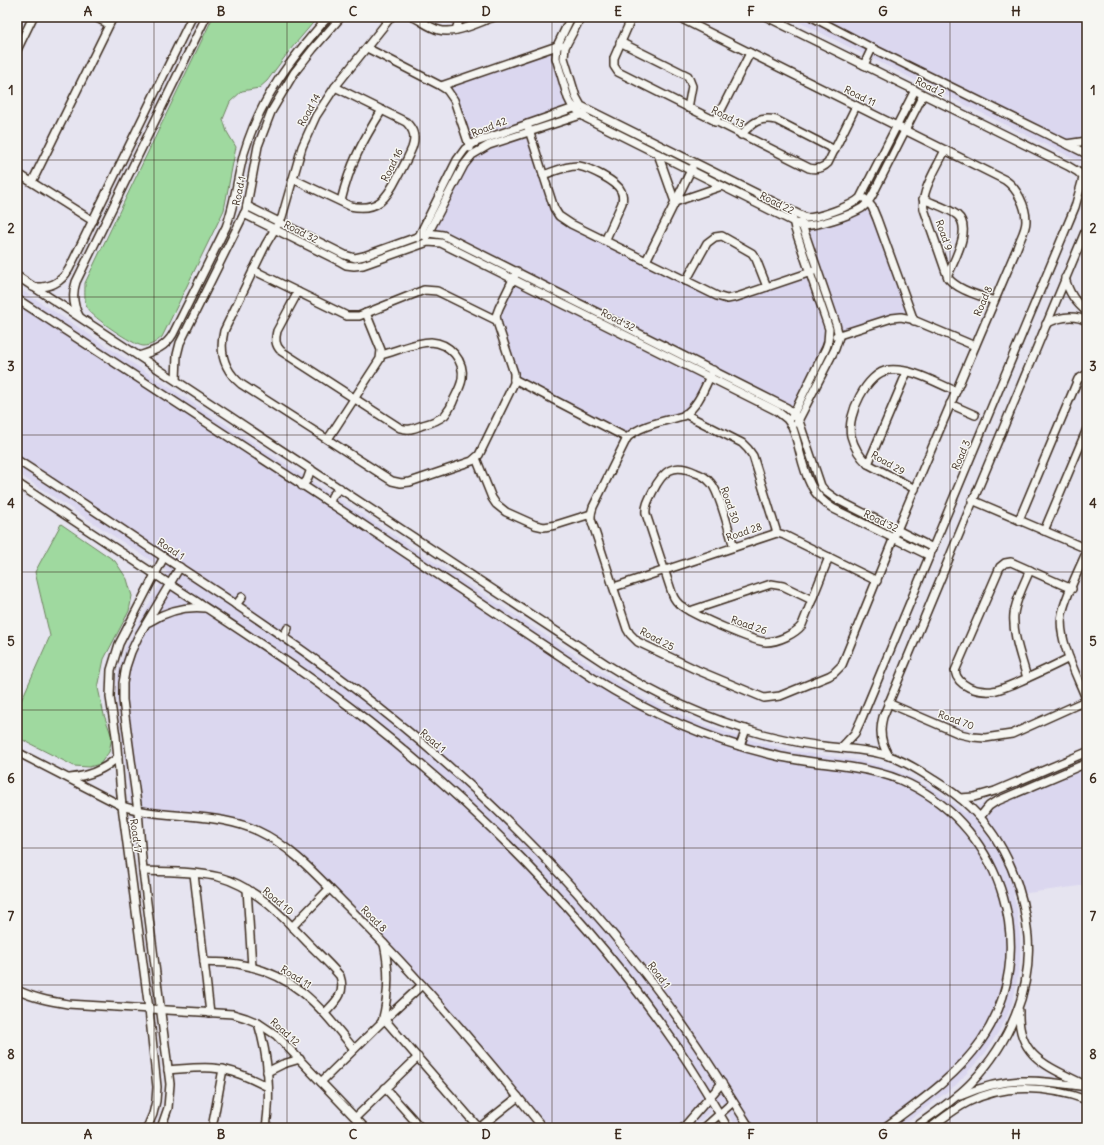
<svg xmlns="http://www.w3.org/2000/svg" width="1104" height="1145" viewBox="0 0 1104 1145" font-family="Delius,sans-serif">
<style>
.built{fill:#dbd7ef}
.green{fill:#9fd99f;stroke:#6d825e}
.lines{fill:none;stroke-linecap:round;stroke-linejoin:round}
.minor-casing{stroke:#3b2a1e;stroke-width:10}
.minor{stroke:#f6f6f2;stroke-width:7}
.grid{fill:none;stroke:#3b2a1e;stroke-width:1;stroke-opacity:0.55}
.labels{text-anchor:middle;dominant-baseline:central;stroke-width:3;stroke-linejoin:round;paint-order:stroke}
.street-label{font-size:10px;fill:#3b2a1e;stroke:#f6f6f2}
.neatline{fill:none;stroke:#3b2a1e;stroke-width:1.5}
.grid-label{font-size:13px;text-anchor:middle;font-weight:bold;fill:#3b2a1e}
</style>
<rect width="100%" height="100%" fill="#e6e4f0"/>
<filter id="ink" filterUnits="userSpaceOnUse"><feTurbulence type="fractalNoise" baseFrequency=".025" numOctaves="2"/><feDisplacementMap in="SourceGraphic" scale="8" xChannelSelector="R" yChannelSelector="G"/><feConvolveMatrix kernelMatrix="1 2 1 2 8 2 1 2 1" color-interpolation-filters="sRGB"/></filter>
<g filter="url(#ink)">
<g class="built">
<polygon points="789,17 1087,17 1087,165 923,84"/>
<polygon points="563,41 560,49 559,59 571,95 575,103 581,111 527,129 558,218 721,300 814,273 796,217 806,222 816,221 854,208 864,201 869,208 906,311 835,333 834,342 832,349 794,421 787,414 778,407 709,373 695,399 686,411 627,434 517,376 498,317 516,276 443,239 436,237 421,239 465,154 466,142 450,99 438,83"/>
<polygon points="17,287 612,679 647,700 699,723 740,737 792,751 857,760 895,770 939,792 965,813 1015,787 1087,757 1087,885 1013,895 1017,908 1020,939 1020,960 1017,981 1013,1001 1005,1021 986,1052 956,1085 899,1128 737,1128 721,1102 693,1128 538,1128 449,1019 354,918 286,853 250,832 215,823 132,817 116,695 117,675 125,648 167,571 17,473"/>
</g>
<g class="green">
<path d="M213,17h105l-28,33 -23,31 -8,7 -17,3 -12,11 -7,17 4,13 9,15 -12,63 -62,127c-6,5 -11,9 -19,9 -10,-1 -51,-29 -56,-38 -3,-7 -2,-17 -2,-25z"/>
<polygon points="61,524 115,561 127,579 132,596 129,611 104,659 98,688 104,715 112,737 109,752 100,764 89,767 74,766 17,737 17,710 50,636 35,572"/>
</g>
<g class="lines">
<g class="minor-casing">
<g id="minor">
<polyline points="95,17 109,24"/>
<path d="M391,17l-56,70 -19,29 -14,31 -20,70 -16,27 -42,87c-5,21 0,39 17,53l151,97 9,2 9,-1 62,-21 7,-6 35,-72v-10l-16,-48 -2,-9 3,-8 18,-37"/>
<path d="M413,17c9,4 17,11 26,13 16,5 40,-8 55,-13"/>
<path d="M571,17l-14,29 -1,12 12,40 3,6 11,11 4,3 216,108c15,0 47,-10 60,-18 4,-3 7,-7 10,-12l51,-101"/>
<path d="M581,17l-16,30 -1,11 12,39 5,9 225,112c12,0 46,-12 54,-20l55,-108"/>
<path d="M632,17l-18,41v8l4,6 191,96c8,2 14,0 19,-5l28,-57"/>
<path d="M678,17l327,163c12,8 21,26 21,41 0,9 -6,18 -9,27l-120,282 -55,135 -8,8 -5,3 -49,20 -16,2 -67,-28 -59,-28 -8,-8 -3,-5 -36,-110v-5l2,-7 34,-69c12,-13 39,-17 56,-22 16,-10 22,-30 30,-46"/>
<polyline points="767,17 1068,166 1078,172 1085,179"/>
<polyline points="812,17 872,48 1087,154"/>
<polyline points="456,30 460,17"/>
<polyline points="620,42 688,76 692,86 688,108"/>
<polyline points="367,48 441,86 447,90 454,100 470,148"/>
<polyline points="17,50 33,17"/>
<polyline points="864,65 872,48"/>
<polyline points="441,86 560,45"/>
<polyline points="715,122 750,53"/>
<polyline points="527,124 554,208 559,216 571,224 717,296 727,299 737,297 817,270"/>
<path d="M741,135c11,-12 19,-19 35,-15l59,30"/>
<polyline points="1066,144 1087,141"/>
<path d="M945,150c-7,16 -25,42 -21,59l24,69c11,13 31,17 46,23"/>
<polyline points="658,154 675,202 722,186"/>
<polyline points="17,173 93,221"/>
<path d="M543,175c10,-3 24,-10 36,-9 10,2 38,15 42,25 2,4 2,8 1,12l-17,38"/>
<path d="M293,179l57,27c28,6 37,-8 48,-30 5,-9 10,-18 14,-28 4,-11 2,-18 -6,-26l-71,-35"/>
<polyline points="32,182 113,17"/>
<polyline points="865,199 872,207 877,219 914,321"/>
<path d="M923,199c11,5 25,9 34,16 16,13 -3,45 -9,60"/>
<path d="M341,201c9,-37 21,-59 41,-91"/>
<polyline points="247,206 345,255 355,258 364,256 428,233 443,235 787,408 794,414 799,421 821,486 825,491 836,499 933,548"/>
<path d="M244,214l95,47 7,4 8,1 9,-1 65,-23 13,1 336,168 10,8 5,7c12,31 10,65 42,83l96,47"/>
<polyline points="426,237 464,165 472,155 489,145 584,114"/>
<polyline points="418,238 457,160 465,149 476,142 577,107"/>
<polyline points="646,261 692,168"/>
<polyline points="253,270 347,316 359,316 424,290 437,291 496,320"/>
<path d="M17,276l589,388c49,31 101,55 156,70 20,5 41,10 61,12 22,3 45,3 66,10 16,5 31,15 45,24 13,8 26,17 37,28 35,34 53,81 57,129 4,54 -19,106 -56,145 -17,18 -38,31 -58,46"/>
<path d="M1065,278c4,15 10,24 22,34"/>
<polyline points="686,281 707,243 715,237 722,236 752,253 756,259 767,287"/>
<path d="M33,287c17,1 28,-4 36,-18l123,-252"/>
<path d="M298,292l-21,39c-2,8 -2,14 4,20l119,77c9,3 15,0 23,-3 8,-2 16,-5 22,-10 4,-5 7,-10 9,-16 3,-6 7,-13 8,-20 3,-18 -12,-36 -31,-37 -15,0 -35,9 -50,13"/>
<path d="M17,299l333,217 243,162c57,36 118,63 184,78 44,10 92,8 132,28 94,46 133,169 72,257 -25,36 -62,61 -97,87"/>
<path d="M79,316c-6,-11 -7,-22 -3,-34l130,-265"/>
<path d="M1046,324c13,-7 27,-10 41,-3"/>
<polyline points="836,336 892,318 901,317 911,319 975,346"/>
<path d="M139,356c14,-5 26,-8 34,-22l53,-107c9,-23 11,-49 18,-74 17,-56 46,-93 84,-136"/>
<polyline points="514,379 627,438"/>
<polyline points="176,380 177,355 180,343 246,210 258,146 271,112 294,73 313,49 341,17"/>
<polyline points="950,404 975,415"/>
<polyline points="685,414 742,443 748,449 753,456 777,533"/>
<polyline points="792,417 826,348 828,342 829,329 795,229 793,219"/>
<polyline points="797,423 835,349 839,337 836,324 801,222"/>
<polyline points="328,439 380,359 381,350 366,313"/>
<polyline points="476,458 492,498 496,504 506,512 535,525 544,527 556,525 591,514"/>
<path d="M17,460c44,28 87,57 130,86 69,45 138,90 204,140 108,82 207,177 291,284 40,50 74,104 108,158"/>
<polyline points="868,464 907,372"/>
<path d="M17,483c57,38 114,76 171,113 61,40 123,80 180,125 117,92 224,202 308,324 19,27 35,55 52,83"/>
<polyline points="302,486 307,480 311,469"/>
<path d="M915,489l-47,-25c-8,-7 -14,-17 -17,-28 -5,-20 16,-64 38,-66 23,-2 47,13 67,21"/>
<polyline points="972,500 1087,549"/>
<polyline points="330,503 332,496 340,488"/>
<polyline points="1019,520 1076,384 1078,379 1087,374"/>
<polyline points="1044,531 1087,429"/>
<path d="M734,547c-5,-15 -14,-54 -23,-64 -4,-5 -9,-8 -15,-10 -23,-11 -33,-2 -43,18 -4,8 -8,15 -7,23l26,79c2,6 6,11 11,14 11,8 71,35 83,35 12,0 29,-8 36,-17l27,-68"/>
<polyline points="614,587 777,533 784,535 877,581"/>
<polyline points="236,605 242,597"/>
<polyline points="690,611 771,584 783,586 812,600"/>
<path d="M149,622c18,-11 36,-16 56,-14"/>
<polyline points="283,637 288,628"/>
<path d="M1069,658c-17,9 -35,17 -53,25 -8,3 -16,7 -24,8 -15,1 -34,-4 -37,-20l45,-104 5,-4 6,-1 61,27"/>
<path d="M1027,678c-5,-19 -15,-44 -13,-64 2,-15 10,-30 16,-44"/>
<path d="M888,703l72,31 13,3 12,1 27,-4 71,-32 2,-2v-4c-9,-22 -28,-59 -23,-82 4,-19 17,-45 25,-63"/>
<polyline points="740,746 746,729"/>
<polyline points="841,748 855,733 861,720 1075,207 1087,164"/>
<path d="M17,752l105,54c21,7 44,8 66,10 24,2 48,5 70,15 33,15 59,45 84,70 72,71 138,148 201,227"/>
<path d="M889,756c-8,-12 -10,-25 -6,-39l204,-490"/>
<path d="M70,778c19,-2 34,-8 48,-21"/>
<polyline points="960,798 974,797 995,791 1087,752"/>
<polyline points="980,817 989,806 995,802 1087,763"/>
<path d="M143,871c25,1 52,0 76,6 37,10 63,39 89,66 11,11 22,21 32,33 6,18 -4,25 -15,37"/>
<polyline points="194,874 210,1013"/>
<polyline points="247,889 252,967"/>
<polyline points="292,927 329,889"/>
<path d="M204,962c11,1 23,0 34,2 58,10 82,43 116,85"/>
<path d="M17,990c16,8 33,11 51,14l165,10 13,4 12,5 18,12 89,93"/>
<path d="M1019,1011c-2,47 31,56 66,74"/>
<polyline points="385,1020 479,1128"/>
<path d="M382,1022c7,-27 8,-51 2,-78"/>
<path d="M258,1023c10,33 13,70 8,105"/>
<path d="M168,1070c15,-1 30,-3 44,-2 20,1 38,10 56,19"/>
<polyline points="267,1072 283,1064 300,1059"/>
<polyline points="321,1082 382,1022 422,985"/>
<polyline points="385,1088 421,1128"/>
<path d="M960,1096c49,-21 77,-16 127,-9"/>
<polyline points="356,1117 418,1057"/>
<polyline points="147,1128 153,1114 156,1101 157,1087 149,1009 122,806 116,736 110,697 111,670 119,644 164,557"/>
<polyline points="161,1128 168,1108 170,1084 143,871 138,811 125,716 123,700 123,683 126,667 131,652 138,637 180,567"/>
<polyline points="212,1128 223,1069"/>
<polyline points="479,1128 518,1097"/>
<polyline points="683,1128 722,1083"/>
<polyline points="704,1128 733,1102"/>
<path d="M930,1128c12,-9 24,-19 38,-26 37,-19 80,-16 119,-2"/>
</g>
</g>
<use href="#minor" class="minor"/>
</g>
</g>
<path class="grid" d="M154,17v1111M287,17v1111M420,17v1111M552,17v1111M684,17v1111M817,17v1111M950,17v1111M17,160h1070M17,297h1070M17,435h1070M17,572h1070M17,710h1070M17,848h1070M17,985h1070"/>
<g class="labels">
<g class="street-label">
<text transform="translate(930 87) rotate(26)">Road 2</text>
<text transform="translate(860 96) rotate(26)">Road 11</text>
<text transform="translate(309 110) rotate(-61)">Road 14</text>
<text transform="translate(728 117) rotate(26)">Road 13</text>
<text transform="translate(489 127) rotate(-21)">Road 42</text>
<text transform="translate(392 165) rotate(-63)">Road 16</text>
<text transform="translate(239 191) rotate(-78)">Road 1</text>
<text transform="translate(777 203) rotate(27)">Road 22</text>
<text transform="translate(301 232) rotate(27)">Road 32</text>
<text transform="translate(944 235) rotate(71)">Road 9</text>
<text transform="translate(983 301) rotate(-67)">Road 8</text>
<text transform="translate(618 320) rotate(27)">Road 32</text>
<text transform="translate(961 455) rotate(-67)">Road 3</text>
<text transform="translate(888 463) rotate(30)">Road 29</text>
<text transform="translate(730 505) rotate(71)">Road 30</text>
<text transform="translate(881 521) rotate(26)">Road 32</text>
<text transform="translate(744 532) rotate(-19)">Road 28</text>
<text transform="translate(171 549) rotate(33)">Road 1</text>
<text transform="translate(749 625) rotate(19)">Road 26</text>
<text transform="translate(657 639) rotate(28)">Road 25</text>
<text transform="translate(956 720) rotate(20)">Road 70</text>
<text transform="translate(433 741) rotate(40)">Road 1</text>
<text transform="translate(136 836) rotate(82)">Road 17</text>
<text transform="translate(278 901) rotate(40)">Road 10</text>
<text transform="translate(374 919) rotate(45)">Road 8</text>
<text transform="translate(659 975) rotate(53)">Road 1</text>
<text transform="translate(296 977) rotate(32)">Road 11</text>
<text transform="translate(285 1032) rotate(42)">Road 12</text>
</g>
</g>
<rect width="1104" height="1145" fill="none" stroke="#f6f6f2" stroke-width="44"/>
<rect x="22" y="22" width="1060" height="1101" class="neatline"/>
<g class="grid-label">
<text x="88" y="16">A</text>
<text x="221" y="16">B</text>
<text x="353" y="16">C</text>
<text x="486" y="16">D</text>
<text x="618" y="16">E</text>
<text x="751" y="16">F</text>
<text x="883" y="16">G</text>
<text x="1016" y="16">H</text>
<text x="11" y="95">1</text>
<text x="1093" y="95">1</text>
<text x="11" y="233">2</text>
<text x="1093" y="233">2</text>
<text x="11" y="371">3</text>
<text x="1093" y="371">3</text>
<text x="11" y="508">4</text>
<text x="1093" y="508">4</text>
<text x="11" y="646">5</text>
<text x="1093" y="646">5</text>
<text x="11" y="783">6</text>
<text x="1093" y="783">6</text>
<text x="11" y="921">7</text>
<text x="1093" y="921">7</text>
<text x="11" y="1059">8</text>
<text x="1093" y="1059">8</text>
<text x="88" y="1139">A</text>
<text x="221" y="1139">B</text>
<text x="353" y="1139">C</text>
<text x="486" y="1139">D</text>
<text x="618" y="1139">E</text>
<text x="751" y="1139">F</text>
<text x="883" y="1139">G</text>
<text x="1016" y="1139">H</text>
</g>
</svg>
